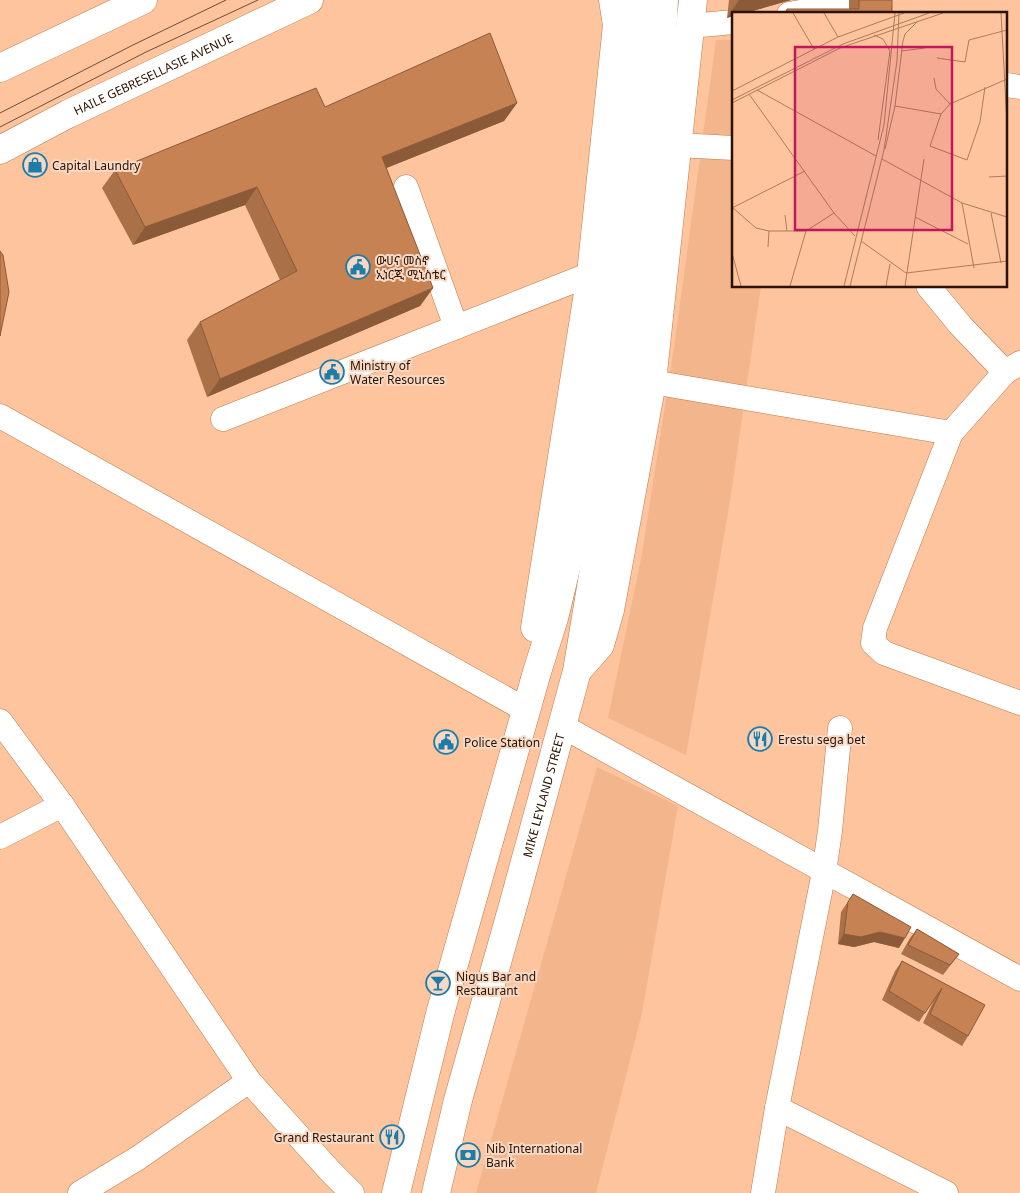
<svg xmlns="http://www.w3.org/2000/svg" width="1020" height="1193" viewBox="0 0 1020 1193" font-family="Georgia,'Noto Sans Ethiopic',serif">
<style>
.built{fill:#f3b58b}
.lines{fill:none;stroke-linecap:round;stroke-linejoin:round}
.minor-casing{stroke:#bd7a49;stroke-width:25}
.major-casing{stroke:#bd7a49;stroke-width:29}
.minor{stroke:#fff;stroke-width:24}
.major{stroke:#fff;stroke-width:28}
.tram{stroke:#714c34;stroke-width:1}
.wall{fill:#aa7047}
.shaded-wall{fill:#8b5b39}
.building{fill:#c68252;stroke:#8b5b39}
.labels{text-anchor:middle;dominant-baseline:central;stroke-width:4;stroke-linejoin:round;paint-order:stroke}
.street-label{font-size:12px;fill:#2c1200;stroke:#f6d9c5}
.poi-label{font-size:12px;fill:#2c1200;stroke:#f6d9c5;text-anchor:start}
.inset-road{fill:none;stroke:#aa7d5e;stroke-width:1}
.view{fill:#c2185b;fill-opacity:0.15;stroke:#c2185b;stroke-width:2.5}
.inset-edge{fill:none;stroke:#2c1200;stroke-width:2.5}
</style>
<rect width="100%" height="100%" fill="#fec49d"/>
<g class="built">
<polygon points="716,40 734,40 734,286 761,286 731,495 686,755 608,718 642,554 674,348"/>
<polygon points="597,767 678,806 642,1013 596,1193 476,1193"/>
</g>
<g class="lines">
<g class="minor-casing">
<g id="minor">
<polyline points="789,14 841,5"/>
<polyline points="690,26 734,22"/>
<polyline points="1006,85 1020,87"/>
<polyline points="677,145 734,148"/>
<polyline points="406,187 456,327"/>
<polyline points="928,286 961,326 1005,372 1020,363"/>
<polyline points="1005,372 951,433 875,628 873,643 884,653 1020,703"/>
<polyline points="652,382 951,433"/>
<polyline points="0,416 526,710"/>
<polyline points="223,419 591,274"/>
<polyline points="0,721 62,805 249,1081 330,1171 352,1193"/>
<polyline points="562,726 1020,979"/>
<polyline points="0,837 62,805"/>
<polyline points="777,1108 946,1193"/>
<polyline points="80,1193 138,1158 249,1081"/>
<polyline points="763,1193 777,1108 824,872 830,831 840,728"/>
</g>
</g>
<g class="major-casing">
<g id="major">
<polyline points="0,68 143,0"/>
<path id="s1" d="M0,150l68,-36 241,-114"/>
<polyline points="535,628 591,274 617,25 613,0"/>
<polyline points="578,670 600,645 610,610 652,382 693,0"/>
<polyline points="396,1193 441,1010 537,672 554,618 580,510 615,288 632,117 639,0"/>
<path id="s2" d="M436,1193l22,-93 56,-198 63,-231 47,-281 35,-297 5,-93"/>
</g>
</g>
<use href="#minor" class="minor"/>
<use href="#major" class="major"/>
<g class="tram">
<polyline points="0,113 133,45 226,0"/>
<polyline points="0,127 146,52 258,0"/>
</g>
</g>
<g class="wall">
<polygon points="729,0 791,0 742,14 734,14 727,18"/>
<polygon points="849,0 892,0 892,14 783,14 787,9 849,9"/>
<polygon points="517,103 504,121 386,168 433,288 420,306 207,397 187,340 200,322 280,280 245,205 133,245 102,188 115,170 325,107"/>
<polygon points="853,894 899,948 874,942 854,947 838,944 841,912"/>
<polygon points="917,929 959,954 943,975 901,954 910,938"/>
<polygon points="902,961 985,1005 968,1036 962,1046 923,1023 935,998 919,1022 882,1000 895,971"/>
</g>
<g class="shaded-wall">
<polygon points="739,0 791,0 742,14 734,14 734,16 727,18"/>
<polygon points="517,103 504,121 369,175 382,157"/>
<polygon points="257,187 245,205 133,245 145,227"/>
<polygon points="433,288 420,306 207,397 220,379"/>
<polygon points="880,932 905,938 899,948 874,942 854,947 838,944 844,934"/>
</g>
<g class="building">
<polygon points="859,0 892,0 892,14 787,14 787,9 859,9"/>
<polygon points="490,33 517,103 382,157 433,288 220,379 200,322 297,271 257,187 145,227 115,170 316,88 325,107"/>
<polygon points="0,251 3,255 9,292 0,336"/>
<polygon points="853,894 911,927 905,938 880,932 861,937 844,934 848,902"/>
<polygon points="917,929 959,954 950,965 908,945"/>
<polygon points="902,961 985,1005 968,1036 930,1014 942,988 925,1013 889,991"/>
</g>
<defs>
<g id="shop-ring" transform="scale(1.25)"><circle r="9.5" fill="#f6d9c5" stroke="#1e7ca9" stroke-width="1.5"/><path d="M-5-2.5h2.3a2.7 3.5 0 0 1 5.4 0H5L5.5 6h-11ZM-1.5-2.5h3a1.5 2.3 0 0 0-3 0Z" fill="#1e7ca9"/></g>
<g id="civic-ring" transform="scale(1.25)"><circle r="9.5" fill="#f6d9c5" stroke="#1e7ca9" stroke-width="1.5"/><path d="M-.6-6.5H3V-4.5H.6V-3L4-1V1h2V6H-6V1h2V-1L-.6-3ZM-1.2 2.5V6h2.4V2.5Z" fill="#1e7ca9"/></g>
<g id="restaurant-ring" transform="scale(1.25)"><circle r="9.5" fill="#f6d9c5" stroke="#1e7ca9" stroke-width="1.5"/><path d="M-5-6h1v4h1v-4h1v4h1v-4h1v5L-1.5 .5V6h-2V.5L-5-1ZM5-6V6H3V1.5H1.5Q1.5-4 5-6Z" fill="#1e7ca9"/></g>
<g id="bar-ring" transform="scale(1.25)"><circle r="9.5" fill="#f6d9c5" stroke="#1e7ca9" stroke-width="1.5"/><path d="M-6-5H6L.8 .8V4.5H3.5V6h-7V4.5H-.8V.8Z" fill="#1e7ca9"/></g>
<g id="bank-ring" transform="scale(1.25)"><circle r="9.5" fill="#f6d9c5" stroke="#1e7ca9" stroke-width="1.5"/><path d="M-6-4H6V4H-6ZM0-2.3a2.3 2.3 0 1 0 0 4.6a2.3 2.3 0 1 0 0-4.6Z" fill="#1e7ca9"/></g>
</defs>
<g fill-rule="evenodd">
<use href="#shop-ring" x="35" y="165"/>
<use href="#civic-ring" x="358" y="267"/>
<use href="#civic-ring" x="332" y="372"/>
<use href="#restaurant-ring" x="760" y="739"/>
<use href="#civic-ring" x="446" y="742"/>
<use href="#bar-ring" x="438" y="983"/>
<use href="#restaurant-ring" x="392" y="1137"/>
<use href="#bank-ring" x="468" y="1155"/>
</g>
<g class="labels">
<g class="street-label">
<text stroke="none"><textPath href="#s1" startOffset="171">HAILE GEBRESELLASIE AVENUE</textPath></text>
<text stroke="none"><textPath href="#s2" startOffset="412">MIKE LEYLAND STREET</textPath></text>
</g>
<g class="poi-label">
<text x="52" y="165">Capital Laundry</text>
<text x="376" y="260">ውሀና መስኖ<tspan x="376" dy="14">ኢነርጂ ሚኒስቴር</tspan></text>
<text x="350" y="365">Ministry of<tspan x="350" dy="14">Water Resources</tspan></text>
<text x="778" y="739">Erestu sega bet</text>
<text x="464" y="742">Police Station</text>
<text x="456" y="976">Nigus Bar and<tspan x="456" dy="14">Restaurant</tspan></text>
<text x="374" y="1137" text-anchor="end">Grand Restaurant</text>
<text x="486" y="1148">Nib International<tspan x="486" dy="14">Bank</tspan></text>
</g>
</g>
<g transform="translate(732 12)">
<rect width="275" height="275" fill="#fec49d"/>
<path class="inset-road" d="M61,1l21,36M92,1l14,24M269,1l6,111M142,23l9,4 7,12 -12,89M169,39l24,-3M205,46l28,4 4,-22 38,-10M202,66l2,11 14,15 57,-25M25,78l119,66M0,79l106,-54 66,-24M17,82l85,119 21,23M0,88l111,-56 86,-31M0,91l108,-55 103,-35M218,92l-9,10 -11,32 37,14 13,-38 5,-35M163,94l46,8M153,137l10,-43 8,-65 2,-7 12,-12M150,147l80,44 45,14M257,165l18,-1M230,191l12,65M0,196l73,-37M1,196l23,20 13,3h37l28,-18M259,201l10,50M53,203l2,16M183,205l53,27M129,229l45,32 101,-12M36,235l1,-16M0,241l9,33M58,274l16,-55M112,274l40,-161 11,-112M118,274l34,-136 13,-89 2,-48M154,274l4,-22M173,274l19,-127"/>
<path class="view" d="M63,35h157v183h-157z"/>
<rect width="275" height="275" class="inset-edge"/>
</g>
</svg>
